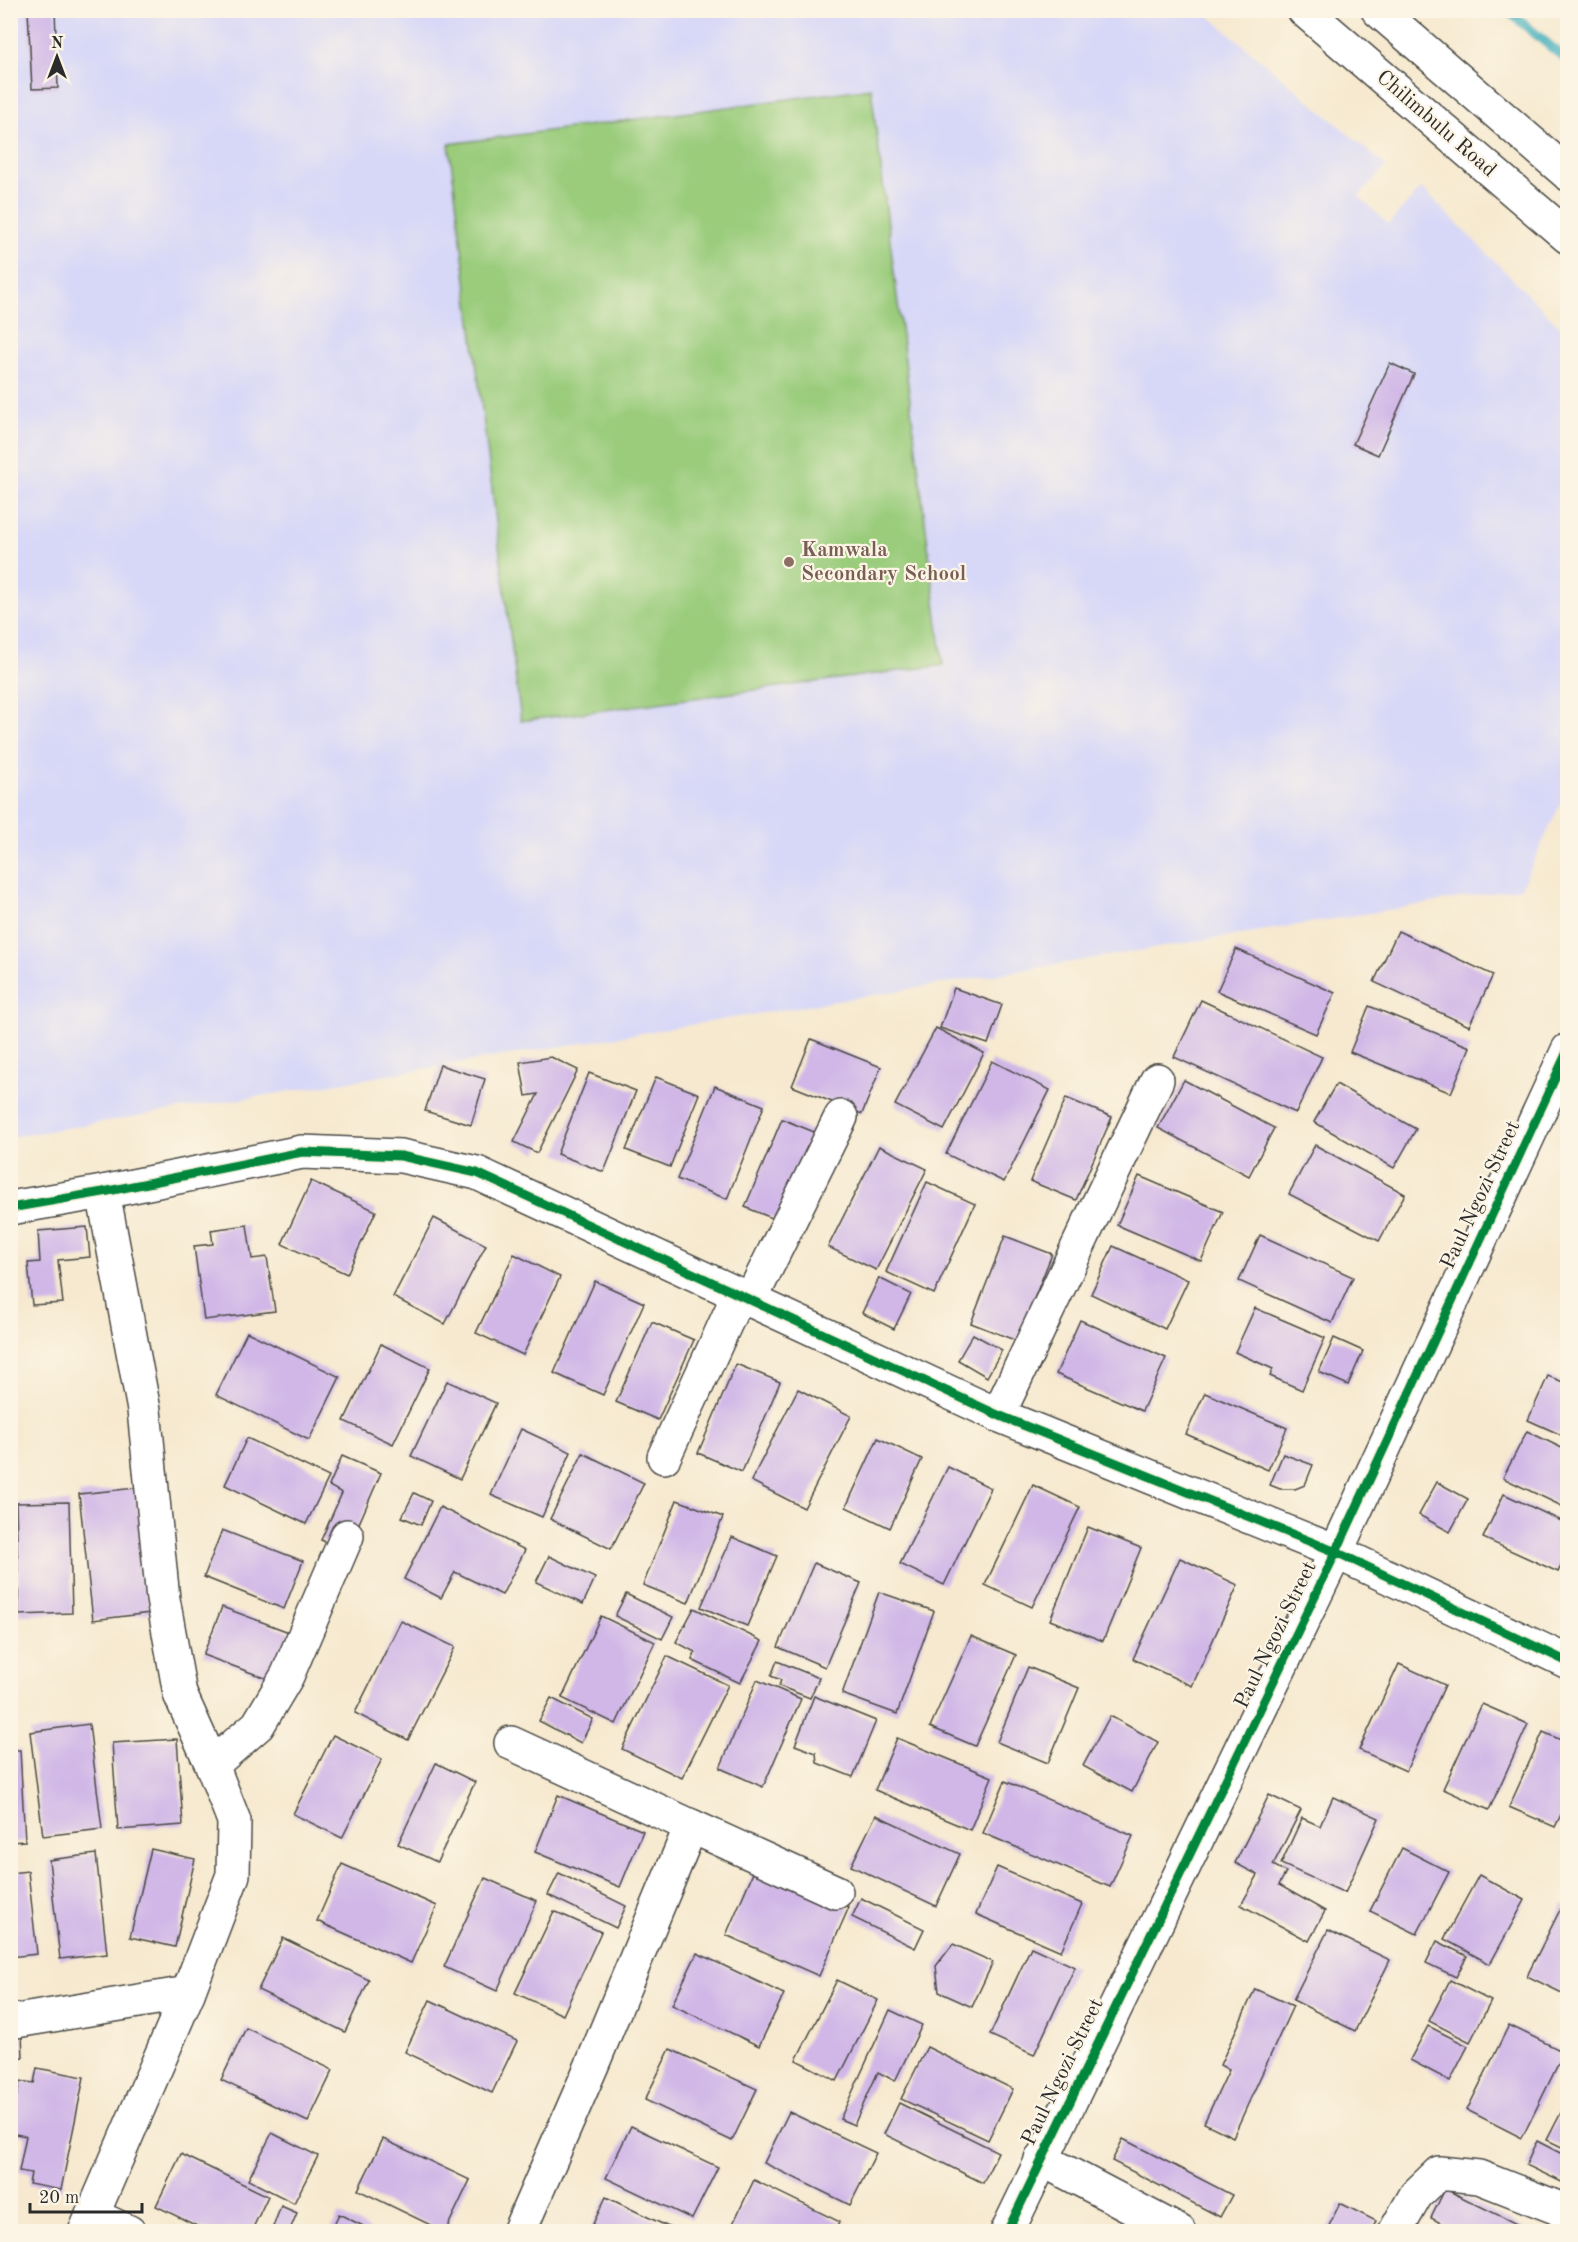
<svg xmlns="http://www.w3.org/2000/svg" width="1578" height="2242" viewBox="0 0 1578 2242" font-family="'Old Standard TT',serif">
<style>
.built{fill:#d7d7f8}
.green{fill:#9acc7c;stroke:#627c54;stroke-width:1.5}
.lines{fill:none;stroke-linecap:round;stroke-linejoin:round}
.stream{stroke:#3faebc;stroke-width:10}
.building{fill:#d0b7e7}
.minor-casing{stroke:#494844;stroke-width:36}
.secondary-casing{stroke:#494844;stroke-width:36}
.minor{stroke:#fff;stroke-width:33}
.secondary{stroke:#fff;stroke-width:33}
.cycleway-casing{stroke:#fcf5e5;stroke-width:13}
.cycleway{stroke:#00873e;stroke-width:9}
.education-dot{fill:#8d6e63;stroke:#fcf5e5;stroke-width:2}
.labels{text-anchor:middle;dominant-baseline:central;stroke-width:4.5;stroke-linejoin:round;paint-order:stroke}
.street-label{font-size:21px;fill:#2b2b2b;stroke:#fcf5e5}
.education-label{font-size:21px;font-weight:bold;fill:#785e54;stroke:#fcf5e5;text-anchor:start}
</style>
<rect width="100%" height="100%" fill="#fcf5e5"/>
<filter id="ink" filterUnits="userSpaceOnUse"><feTurbulence type="fractalNoise" baseFrequency=".0167" numOctaves="2"/><feDisplacementMap in="SourceGraphic" scale="12" xChannelSelector="R" yChannelSelector="G"/><feConvolveMatrix kernelMatrix="1 2 1 2 8 2 1 2 1" color-interpolation-filters="sRGB"/></filter>
<filter id="wash" filterUnits="userSpaceOnUse"><feTurbulence type="fractalNoise" baseFrequency=".008" numOctaves="4" result="noise"/><feDisplacementMap in="SourceGraphic" scale="24" xChannelSelector="R" yChannelSelector="G"/><feGaussianBlur stdDeviation="1.35" result="paint"/><feColorMatrix in="noise" values="0 0 0 0 0 0 0 0 0 0 0 0 0 0 0 0 0 1.4 0 .05"/><feComposite in="paint" operator="in"/></filter>
<g filter="url(#wash)">
<rect width="100%" height="100%" fill="#f6e9cf"/>
<polygon class="built" points="11,11 1203,11 1386,166 1359,196 1388,224 1422,188 1567,334 1567,790 1521,888 11,1137"/>
<polygon class="green" points="871,88 943,665 521,721 449,144"/>
<g class="lines">
<polyline class="stream" points="1507,10 1568,61"/>
</g>
<g id="blocks">
<g class="building">
<polygon points="28,10 55,10 58,88 32,89"/>
<polygon points="1557,10 1568,10 1568,20"/>
<polygon points="1390,363 1414,374 1378,455 1353,444"/>
<polygon points="1398,931 1493,975 1469,1026 1374,982"/>
<polygon points="1236,949 1335,993 1316,1034 1217,991"/>
<polygon points="954,988 1002,1005 988,1044 940,1028"/>
<polygon points="1201,1000 1322,1057 1296,1113 1174,1057"/>
<polygon points="1369,1006 1470,1047 1451,1093 1350,1052"/>
<polygon points="936,1028 984,1053 944,1130 895,1105"/>
<polygon points="811,1039 881,1067 862,1114 792,1086"/>
<polygon points="551,1057 578,1070 537,1153 514,1142 538,1094 526,1096 520,1062"/>
<polygon points="992,1061 1050,1090 1004,1182 946,1154"/>
<polygon points="440,1065 485,1079 471,1125 425,1111"/>
<polygon points="589,1073 636,1091 604,1172 557,1154"/>
<polygon points="656,1077 699,1094 670,1167 626,1150"/>
<polygon points="1184,1080 1274,1128 1249,1176 1158,1128"/>
<polygon points="1336,1084 1416,1129 1394,1168 1314,1122"/>
<polygon points="715,1086 764,1106 727,1199 677,1179"/>
<polygon points="1066,1098 1112,1117 1076,1200 1030,1181"/>
<polygon points="782,1119 834,1140 796,1228 745,1207"/>
<polygon points="1315,1145 1405,1194 1379,1241 1289,1194"/>
<polygon points="879,1146 927,1169 876,1270 828,1247"/>
<polygon points="1139,1176 1223,1212 1201,1261 1117,1225"/>
<polygon points="311,1181 376,1211 347,1274 282,1244"/>
<polygon points="927,1182 975,1204 934,1294 886,1272"/>
<polygon points="434,1218 486,1245 445,1324 393,1297"/>
<polygon points="247,1225 252,1259 267,1257 275,1311 204,1320 194,1246 213,1244 211,1230"/>
<polygon points="87,1227 90,1257 58,1260 63,1303 32,1305 28,1263 40,1262 38,1231"/>
<polygon points="1260,1235 1353,1277 1332,1323 1239,1281"/>
<polygon points="1005,1236 1052,1254 1017,1341 971,1323"/>
<polygon points="1113,1246 1188,1280 1165,1329 1091,1294"/>
<polygon points="514,1254 560,1277 523,1355 476,1333"/>
<polygon points="879,1278 911,1294 894,1329 862,1313"/>
<polygon points="595,1281 644,1303 603,1395 554,1373"/>
<polygon points="1255,1308 1325,1338 1302,1390 1270,1376 1273,1369 1235,1352"/>
<polygon points="1080,1320 1166,1358 1142,1411 1056,1374"/>
<polygon points="652,1322 694,1340 658,1420 616,1402"/>
<polygon points="247,1332 340,1377 309,1440 216,1395"/>
<polygon points="973,1334 1002,1350 987,1377 958,1360"/>
<polygon points="1334,1338 1363,1351 1348,1385 1319,1372"/>
<polygon points="381,1344 430,1368 393,1444 344,1421"/>
<polygon points="736,1364 780,1382 742,1472 698,1453"/>
<polygon points="1548,1376 1568,1384 1568,1438 1528,1420"/>
<polygon points="447,1381 496,1403 460,1479 411,1456"/>
<polygon points="798,1389 851,1416 804,1508 751,1481"/>
<polygon points="1205,1393 1287,1428 1268,1470 1186,1434"/>
<polygon points="521,1429 571,1452 542,1517 491,1495"/>
<polygon points="1527,1431 1568,1451 1568,1509 1503,1478"/>
<polygon points="247,1438 329,1477 306,1524 225,1485"/>
<polygon points="878,1438 922,1459 890,1528 846,1507"/>
<polygon points="583,1453 644,1483 611,1549 550,1519"/>
<polygon points="1283,1454 1313,1465 1305,1485 1295,1489 1280,1489 1270,1485"/>
<polygon points="342,1456 381,1473 347,1551 321,1540 342,1493 329,1486"/>
<polygon points="948,1467 991,1488 944,1585 900,1564"/>
<polygon points="1437,1482 1468,1499 1450,1532 1419,1515"/>
<polygon points="1033,1485 1080,1507 1032,1607 985,1585"/>
<polygon points="136,1488 150,1613 93,1620 79,1494"/>
<polygon points="414,1493 431,1501 421,1525 402,1517"/>
<polygon points="1504,1494 1568,1524 1568,1552 1558,1572 1483,1538"/>
<polygon points="677,1500 723,1517 688,1603 643,1585"/>
<polygon points="69,1502 72,1613 19,1615 16,1503"/>
<polygon points="440,1507 525,1550 502,1595 455,1572 441,1598 404,1579"/>
<polygon points="1088,1527 1141,1548 1103,1641 1050,1620"/>
<polygon points="222,1530 303,1561 284,1609 204,1577"/>
<polygon points="732,1537 777,1556 747,1626 701,1607"/>
<polygon points="549,1556 595,1578 583,1604 536,1582"/>
<polygon points="1180,1558 1238,1585 1192,1686 1133,1659"/>
<polygon points="814,1563 861,1583 825,1667 778,1647"/>
<polygon points="879,1592 934,1611 897,1714 842,1694"/>
<polygon points="626,1594 673,1617 662,1639 615,1616"/>
<polygon points="222,1607 297,1635 279,1683 203,1655"/>
<polygon points="694,1608 762,1641 740,1683 692,1660 695,1652 676,1642"/>
<polygon points="601,1616 655,1642 616,1724 562,1698"/>
<polygon points="401,1621 455,1647 408,1740 355,1713"/>
<polygon points="971,1636 1016,1655 975,1746 930,1727"/>
<polygon points="10,1639 14,1653 10,1653"/>
<polygon points="667,1656 728,1685 682,1778 622,1749"/>
<polygon points="777,1661 819,1678 810,1698 779,1686 781,1680 771,1676"/>
<polygon points="1399,1664 1445,1685 1406,1771 1359,1750"/>
<polygon points="1028,1667 1079,1688 1048,1763 997,1742"/>
<polygon points="757,1680 801,1699 763,1787 720,1768"/>
<polygon points="814,1696 876,1721 853,1777 817,1763 816,1753 795,1745"/>
<polygon points="551,1698 593,1719 581,1743 539,1721"/>
<polygon points="1482,1704 1528,1724 1489,1810 1443,1789"/>
<polygon points="1110,1716 1158,1742 1132,1792 1083,1766"/>
<polygon points="89,1724 102,1829 43,1836 30,1732"/>
<polygon points="1543,1732 1568,1743 1568,1800 1555,1827 1509,1807"/>
<polygon points="333,1735 382,1759 342,1838 293,1814"/>
<polygon points="897,1738 992,1777 970,1830 875,1790"/>
<polygon points="177,1739 183,1825 118,1830 112,1743"/>
<polygon points="10,1750 20,1750 25,1841 10,1842"/>
<polygon points="436,1763 475,1782 437,1862 398,1844"/>
<polygon points="1005,1781 1133,1836 1110,1887 983,1833"/>
<polygon points="558,1795 643,1831 620,1887 535,1852"/>
<polygon points="1269,1795 1301,1810 1273,1865 1286,1872 1279,1885 1325,1911 1309,1941 1241,1905 1258,1875 1235,1863"/>
<polygon points="1333,1797 1379,1818 1345,1893 1281,1864 1302,1818 1320,1826"/>
<polygon points="876,1815 960,1854 936,1906 851,1866"/>
<polygon points="1402,1848 1449,1872 1417,1934 1370,1911"/>
<polygon points="151,1849 195,1859 175,1947 130,1937"/>
<polygon points="96,1854 107,1954 60,1959 49,1860"/>
<polygon points="342,1864 437,1906 411,1963 317,1921"/>
<polygon points="756,1866 849,1907 819,1976 726,1935"/>
<polygon points="997,1867 1082,1904 1061,1951 976,1914"/>
<polygon points="28,1871 37,1954 10,1957 10,1873"/>
<polygon points="559,1873 626,1906 616,1928 548,1895"/>
<polygon points="1479,1875 1525,1900 1490,1964 1444,1939"/>
<polygon points="485,1878 537,1901 497,1991 444,1967"/>
<polygon points="861,1898 924,1929 915,1948 852,1917"/>
<polygon points="1563,1904 1568,1906 1568,1996 1527,1976"/>
<polygon points="554,1911 601,1932 563,2015 515,1993"/>
<polygon points="1328,1930 1390,1960 1355,2031 1293,2000"/>
<polygon points="283,1938 369,1980 345,2032 258,1990"/>
<polygon points="1437,1941 1467,1956 1456,1977 1426,1963"/>
<polygon points="953,1944 993,1962 972,2007 939,1992 936,1966"/>
<polygon points="1031,1947 1075,1967 1034,2055 990,2035"/>
<polygon points="697,1953 784,1994 759,2046 672,2005"/>
<polygon points="837,1980 878,2000 837,2081 796,2060"/>
<polygon points="1450,1980 1491,2001 1470,2042 1429,2021"/>
<polygon points="1255,1989 1293,2006 1233,2137 1204,2123 1229,2070 1220,2065"/>
<polygon points="430,2000 517,2041 492,2093 405,2052"/>
<polygon points="890,2010 922,2025 895,2081 878,2072 854,2125 840,2119"/>
<polygon points="1509,2025 1564,2052 1522,2138 1467,2110"/>
<polygon points="1428,2026 1468,2046 1450,2081 1410,2060"/>
<polygon points="246,2028 333,2070 308,2122 221,2080"/>
<polygon points="22,2034 23,2057 10,2058 10,2035"/>
<polygon points="927,2047 1013,2089 988,2140 901,2099"/>
<polygon points="670,2049 757,2089 732,2141 645,2100"/>
<polygon points="37,2068 84,2077 61,2190 29,2184 31,2173 19,2171 26,2136 10,2133 10,2098 16,2099 20,2081 34,2083"/>
<polygon points="1568,2099 1568,2150 1547,2140"/>
<polygon points="899,2103 998,2152 983,2183 884,2134"/>
<polygon points="789,2112 876,2153 850,2205 764,2163"/>
<polygon points="631,2126 718,2167 692,2219 606,2178"/>
<polygon points="272,2133 318,2156 294,2203 248,2180"/>
<polygon points="383,2139 470,2180 445,2232 358,2190"/>
<polygon points="1123,2139 1232,2195 1220,2217 1112,2161"/>
<polygon points="1537,2141 1568,2157 1568,2185 1526,2165"/>
<polygon points="181,2154 268,2196 251,2232 209,2232 156,2206"/>
<polygon points="754,2180 840,2222 836,2232 729,2232"/>
<polygon points="1445,2189 1533,2232 1458,2232 1431,2218"/>
<polygon points="606,2197 679,2232 589,2232"/>
<polygon points="1340,2203 1376,2221 1371,2232 1326,2232"/>
<polygon points="281,2206 297,2213 289,2232 271,2232"/>
<polygon points="339,2214 375,2232 330,2232"/>
</g>
</g>
</g>
<g filter="url(#ink)">
<use href="#blocks" fill-opacity="0" stroke="#494844" stroke-width="1.5"/>
<g class="lines">
<g class="minor-casing">
<g id="minor">
<polyline points="10,1208 103,1192 302,1152 401,1156 477,1173 998,1415 1336,1552 1568,1662"/>
<polyline points="751,1299 841,1117"/>
<polyline points="998,1415 1157,1080"/>
<polyline points="664,1457 739,1294"/>
<polyline points="511,1743 691,1826 592,2065 519,2232"/>
<polyline points="212,1765 258,1725 287,1676 347,1536"/>
<polyline points="691,1826 836,1892"/>
<polyline points="10,2022 188,1993"/>
<polyline points="1041,2159 1180,2232"/>
<polyline points="92,2215 129,2232"/>
<polyline points="85,2232 188,1993 233,1875 234,1821 212,1765 180,1694 163,1599 144,1410 103,1192"/>
<polyline points="1007,2232 1336,1552 1568,1050"/>
<polyline points="1395,2232 1416,2195 1439,2173 1479,2177 1568,2212"/>
</g>
</g>
<g class="secondary-casing">
<g id="secondary">
<polyline points="1304,10 1568,237"/>
<polyline points="1378,10 1568,174"/>
</g>
</g>
<use href="#minor" class="minor"/>
<use href="#secondary" class="secondary"/>
<g class="cycleway-casing">
<g id="cycleway">
<polyline points="10,1208 103,1192 302,1152 401,1156 477,1173 998,1415 1336,1552 1568,1662"/>
<polyline points="1007,2232 1336,1552 1568,1050"/>
</g>
</g>
<use href="#cycleway" class="cycleway"/>
</g>
</g>
<circle class="education-dot" cx="789" cy="562" r="6"/>
<g class="labels">
<g class="street-label">
<text transform="translate(1436 124) rotate(41)">Chilimbulu Road</text>
<text transform="translate(1481 1195) rotate(-65)">Paul Ngozi Street</text>
<text transform="translate(1276 1635) rotate(-64)">Paul Ngozi Street</text>
<text transform="translate(1063 2072) rotate(-64)">Paul Ngozi Street</text>
</g>
<g class="education-label">
<text x="801" y="550">Kamwala<tspan x="801" dy="24">Secondary School</tspan></text>
</g>
</g>
<rect width="1578" height="2242" fill="none" stroke="#fcf5e5" stroke-width="36"/>
<g transform="translate(57 57)" stroke="#fcf5e5" stroke-width="4.5" paint-order="stroke">
<path d="M0-4.5L10 22L0 15L-10 22Z" fill="#2b2b2b"/>
<text y="-9" font-size="16" font-weight="bold" text-anchor="middle" fill="#2b2b2b">N</text>
</g>
<path d="M30 2203v9h112v-9" fill="none" stroke="#2b2b2b" stroke-width="3"/>
<text x="39" y="2203" font-size="18" fill="#2b2b2b" stroke="#fcf5e5" stroke-width="4.5" paint-order="stroke">20 m</text>
</svg>
